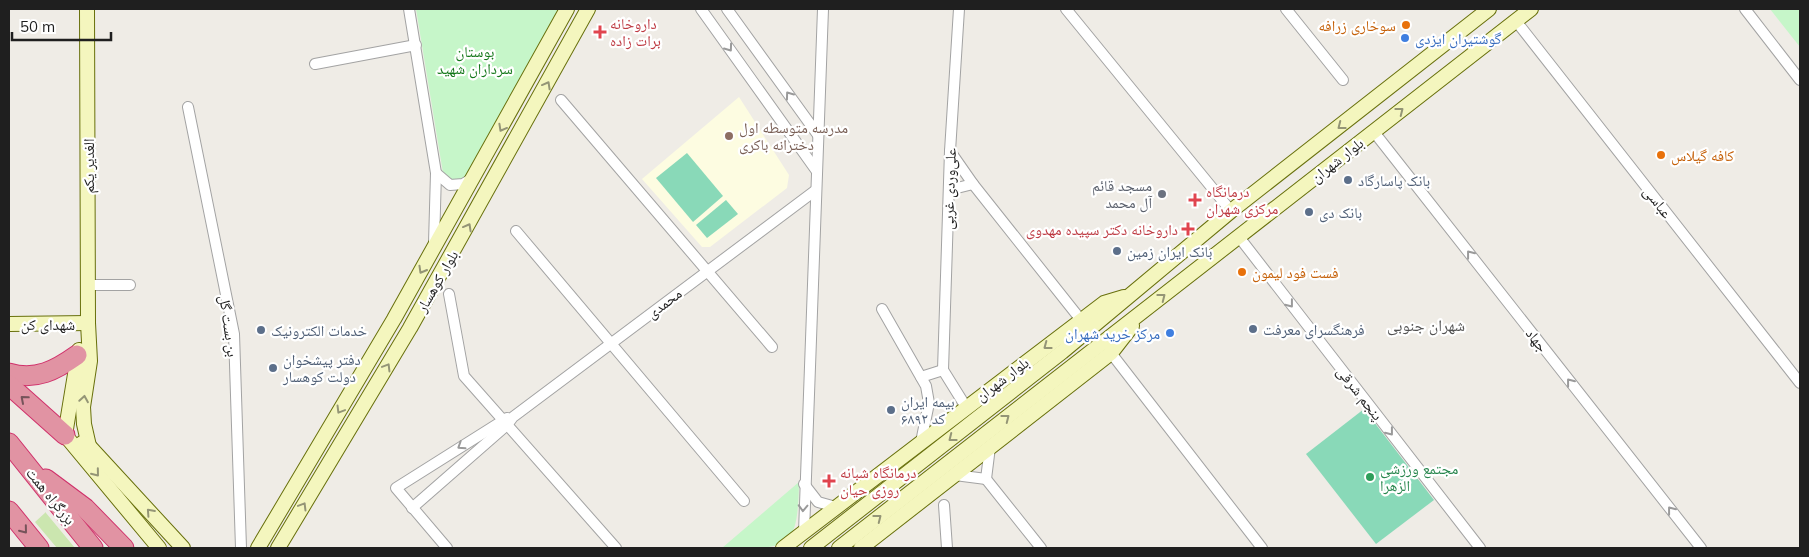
<svg xmlns="http://www.w3.org/2000/svg" width="1809" height="557" viewBox="0 0 1809 557" font-family="Mulish,'Noto Naskh Arabic',sans-serif">
<style>
.education{fill:#fdfce1}
.grass{fill:#cbe6af}
.park{fill:#c6f6c9}
.pitch{fill:#89d9b8}
.lines{fill:none;stroke-linecap:round;stroke-linejoin:round}
.street-casing{stroke:#a3a3a3;stroke-width:12}
.secondary-casing{stroke:#68700c;stroke-width:16}
.highway-casing{stroke:#d0316b;stroke-width:21}
.street{stroke:#fff;stroke-width:10}
.secondary{stroke:#f4f6be;stroke-width:14}
.highway{stroke:#e193a3;stroke-width:19}
.oneway{stroke:#9a9a9a}
.oneway2{stroke:#949576}
.oneway3{stroke:#76535a}
.food-dot{fill:#e8710a;stroke:#fff;stroke-width:2}
.health-dot{fill:#e0444e;stroke:#fff;stroke-width:2}
.shop-dot{fill:#3f7fe0;stroke:#fff;stroke-width:2}
.education-dot{fill:#8d6e63;stroke:#fff;stroke-width:2}
.service-dot{fill:#5c6f8a;stroke:#fff;stroke-width:2}
.worship-dot{fill:#6b7280;stroke:#fff;stroke-width:2}
.leisure-dot{fill:#2e9e5b;stroke:#fff;stroke-width:2}
.labels{text-anchor:middle;dominant-baseline:central;stroke-width:4.5;stroke-linejoin:round;paint-order:stroke}
.health-label{font-size:15px;fill:#be3a42;stroke:#fff;text-anchor:start}
.food-label{font-size:15px;fill:#c56008;stroke:#fff;text-anchor:start}
.shop-label{font-size:15px;fill:#366cbe;stroke:#fff;text-anchor:start}
.park-label{font-size:15px;fill:#137719;stroke:#fff}
.education-label{font-size:15px;fill:#785e54;stroke:#fff;text-anchor:start}
.street-label{font-size:15px;fill:#1f1f1f;stroke:#fff}
.service-label{font-size:15px;fill:#4e5e75;stroke:#fff;text-anchor:start}
.worship-label{font-size:15px;fill:#5b616d;stroke:#fff;text-anchor:end}
.leisure-label{font-size:15px;fill:#27864d;stroke:#fff;text-anchor:start}
.neighbourhood-label{font-size:16px;fill:#525252;stroke:#fff}
</style>
<rect width="100%" height="100%" fill="#efece6"/>
<polygon class="education" points="739,97 789,175 787,188 710,247 702,247 642,179"/>
<polygon class="grass" points="46,512 46,513 75,548 57,548 35,522"/>
<g class="park">
<polygon points="416,9 558,9 505,112 469,174 462,180 449,179 443,173"/>
<polygon points="1770,9 1800,9 1800,47"/>
<path d="M799,482c-1,71 -12,66 -77,66z"/>
</g>
<g class="pitch">
<polygon points="687,153 723,196 693,222 656,178"/>
<polygon points="726,200 738,214 707,238 696,225"/>
<polygon points="1364,409 1434,500 1376,544 1306,454"/>
</g>
<g class="lines">
<g class="street-casing">
<g id="street">
<polyline points="409,9 436,173 434,243"/>
<polyline points="701,9 816,170"/>
<polyline points="727,9 818,135"/>
<polyline points="959,9 950,151 943,370 966,407"/>
<polyline points="1066,9 1231,211"/>
<polyline points="1286,9 1343,80"/>
<polyline points="1745,9 1800,80"/>
<polyline points="1516,21 1800,383"/>
<polyline points="315,64 416,45"/>
<polyline points="561,100 772,347"/>
<polyline points="188,107 234,334 241,548"/>
<polyline points="1374,132 1701,548"/>
<polyline points="950,151 973,184 1081,320"/>
<polyline points="436,173 450,185 463,184 471,179"/>
<polyline points="949,190 973,184"/>
<polyline points="516,231 744,501"/>
<polyline points="1239,237 1480,548"/>
<polyline points="89,285 130,285"/>
<polyline points="449,294 464,376 616,548"/>
<polyline points="882,309 926,386 929,403 921,442"/>
<polyline points="1111,353 1262,548"/>
<polyline points="921,377 943,370"/>
<polyline points="955,475 986,479 990,447"/>
<polyline points="986,479 1041,548"/>
<polyline points="804,484 818,502 836,507"/>
<polyline points="944,505 947,548"/>
<polyline points="412,508 507,425 513,417 816,190"/>
<polyline points="804,532 823,9"/>
<polyline points="447,548 396,488 507,418"/>
</g>
</g>
<g class="secondary-casing">
<g id="secondary">
<polyline points="87,9 88,323 90,361 83,407 84,424 89,446"/>
<polyline points="9,324 88,323"/>
<polyline points="79,350 65,435 159,548"/>
<polyline points="82,443 89,446 183,548"/>
<polyline points="258,548 394,319 567,9"/>
<polyline points="278,548 410,328 588,9"/>
<polyline points="783,548 1104,303 1124,297"/>
<polyline points="811,548 1062,352 1231,211 1489,9"/>
<polyline points="839,548 1531,9"/>
<polyline points="861,548 1111,353 1132,326"/>
</g>
</g>
<g class="highway-casing">
<g id="highway">
<path d="M9,373c27,8 47,-3 68,-18"/>
<polyline points="9,385 65,435"/>
<polyline points="9,443 93,548"/>
<polyline points="46,479 85,508 124,548"/>
<polyline points="9,511 39,548"/>
</g>
</g>
<use href="#street" class="street"/>
<use href="#secondary" class="secondary"/>
<use href="#highway" class="highway"/>
</g>
<defs><path id="oneway-chevron" d="M-2-3.5L2.5 0L-2 3.5" fill="none" stroke-width="1.6" stroke-linecap="round" stroke-linejoin="round" transform="scale(1.25)"/></defs>
<g class="oneway">
<use href="#oneway-chevron" transform="translate(729 48) rotate(54)"/>
<use href="#oneway-chevron" transform="translate(789 95) rotate(-126)"/>
<use href="#oneway-chevron" transform="translate(1470 254) rotate(-128)"/>
<use href="#oneway-chevron" transform="translate(1290 304) rotate(52)"/>
<use href="#oneway-chevron" transform="translate(1570 382) rotate(-128)"/>
<use href="#oneway-chevron" transform="translate(1390 432) rotate(52)"/>
<use href="#oneway-chevron" transform="translate(461 446) rotate(147)"/>
<use href="#oneway-chevron" transform="translate(803 508) rotate(92)"/>
<use href="#oneway-chevron" transform="translate(1671 510) rotate(-128)"/>
</g>
<g class="oneway2">
<use href="#oneway-chevron" transform="translate(547 85) rotate(-61)"/>
<use href="#oneway-chevron" transform="translate(1400 111) rotate(-38)"/>
<use href="#oneway-chevron" transform="translate(1341 126) rotate(142)"/>
<use href="#oneway-chevron" transform="translate(502 128) rotate(119)"/>
<use href="#oneway-chevron" transform="translate(468 227) rotate(-61)"/>
<use href="#oneway-chevron" transform="translate(422 270) rotate(120)"/>
<use href="#oneway-chevron" transform="translate(1162 297) rotate(-38)"/>
<use href="#oneway-chevron" transform="translate(1047 346) rotate(143)"/>
<use href="#oneway-chevron" transform="translate(387 367) rotate(-59)"/>
<use href="#oneway-chevron" transform="translate(84 399) rotate(-81)"/>
<use href="#oneway-chevron" transform="translate(340 410) rotate(121)"/>
<use href="#oneway-chevron" transform="translate(1006 418) rotate(-38)"/>
<use href="#oneway-chevron" transform="translate(952 438) rotate(142)"/>
<use href="#oneway-chevron" transform="translate(96 473) rotate(51)"/>
<use href="#oneway-chevron" transform="translate(303 506) rotate(-59)"/>
<use href="#oneway-chevron" transform="translate(150 512) rotate(-132)"/>
<use href="#oneway-chevron" transform="translate(878 518) rotate(-38)"/>
</g>
<g class="oneway3">
<use href="#oneway-chevron" transform="translate(24 399) rotate(-139)"/>
<use href="#oneway-chevron" transform="translate(24 530) rotate(51)"/>
</g>
<g class="food-dot">
<circle cx="1406" cy="25" r="5"/>
<circle cx="1661" cy="155" r="5"/>
<circle cx="1242" cy="272" r="5"/>
</g>
<g class="health-dot">
<path d="M597.5 24.5h5v5h5v5h-5v5h-5v-5h-5v-5h5z"/>
<path d="M1192.5 192.5h5v5h5v5h-5v5h-5v-5h-5v-5h5z"/>
<path d="M1185.5 221.5h5v5h5v5h-5v5h-5v-5h-5v-5h5z"/>
<path d="M826.5 473.5h5v5h5v5h-5v5h-5v-5h-5v-5h5z"/>
</g>
<g class="shop-dot">
<circle cx="1405" cy="38" r="5"/>
<circle cx="1170" cy="333" r="5"/>
</g>
<circle class="education-dot" cx="729" cy="136" r="5"/>
<g class="service-dot">
<circle cx="1348" cy="180" r="5"/>
<circle cx="1309" cy="212" r="5"/>
<circle cx="1117" cy="251" r="5"/>
<circle cx="1253" cy="329" r="5"/>
<circle cx="261" cy="330" r="5"/>
<circle cx="273" cy="368" r="5"/>
<circle cx="891" cy="410" r="5"/>
</g>
<circle class="worship-dot" cx="1162" cy="194" r="5"/>
<circle class="leisure-dot" cx="1370" cy="477" r="5"/>
<g class="labels">
<g class="health-label">
<text x="610" y="23">داروخانه<tspan x="610" dy="17">برات زاده</tspan></text>
<text x="1206" y="191">درمانگاه<tspan x="1206" dy="17">مرکزی شهران</tspan></text>
<text x="1178" y="229" text-anchor="end">داروخانه دکتر سپیده مهدوی</text>
<text x="840" y="472">درمانگاه شبانه<tspan x="840" dy="17">روزی حیان</tspan></text>
</g>
<g class="food-label">
<text x="1396" y="25" text-anchor="end">سوخاری زرافه</text>
<text x="1671" y="155">کافه گیلاس</text>
<text x="1252" y="272">فست فود لیمون</text>
</g>
<g class="shop-label">
<text x="1415" y="38">گوشتیران ایزدی</text>
<text x="1160" y="333" text-anchor="end">مرکز خرید شهران</text>
</g>
<g class="park-label">
<text x="475" y="51">بوستان<tspan x="475" dy="17">سرداران شهید</tspan></text>
</g>
<g class="education-label">
<text x="739" y="127">مدرسه متوسطه اول<tspan x="739" dy="17">دخترانه باکری</tspan></text>
</g>
<g class="street-label">
<text transform="translate(1337 160) rotate(-38)">بلوار شهران</text>
<text transform="translate(88 166) rotate(-90)">الغدیر یکم</text>
<text transform="translate(949 189) rotate(-88)">علی‌وردی غربی</text>
<text transform="translate(1658 202) rotate(52)">عباسی</text>
<text transform="translate(437 281) rotate(-60)">بلوار کوهسار</text>
<text transform="translate(664 303) rotate(-37)">محمدی</text>
<text x="48" y="324">شهدای کن</text>
<text transform="translate(229 326) rotate(82)">بن بست گل</text>
<text transform="translate(1537 340) rotate(52)">جهاد</text>
<text transform="translate(1002 379) rotate(-37)">بلوار شهران</text>
<text transform="translate(1360 393) rotate(52)">پنجم شرقی</text>
<text transform="translate(51 496) rotate(51)">بزرگراه همت</text>
</g>
<g class="service-label">
<text x="1358" y="180">بانک پاسارگاد</text>
<text x="1319" y="212">بانک دی</text>
<text x="1127" y="251">بانک ایران زمین</text>
<text x="1263" y="329">فرهنگسرای معرفت</text>
<text x="271" y="330">خدمات الکترونیک</text>
<text x="283" y="359">دفتر پیشخوان<tspan x="283" dy="17">دولت کوهسار</tspan></text>
<text x="901" y="401">بیمه ایران<tspan x="901" dy="17">کد ۶۸۹۲</tspan></text>
</g>
<g class="worship-label">
<text x="1152" y="185">مسجد قائم<tspan x="1152" dy="17">آل محمد</tspan></text>
</g>
<g class="leisure-label">
<text x="1380" y="468">مجتمع ورزشی<tspan x="1380" dy="17">الزهرا</tspan></text>
</g>
<g class="neighbourhood-label">
<text x="1426" y="325">شهران جنوبی</text>
</g>
</g>
<rect width="1809" height="557" fill="none" stroke="#1f1f1f" stroke-width="20"/>
<path d="M12 32v8h99v-8" fill="none" stroke="#1f1f1f" stroke-width="2.5"/>
<text x="20" y="32" font-size="15" fill="#1f1f1f" stroke="#ffffff" stroke-width="4" paint-order="stroke">50 m</text>
</svg>
